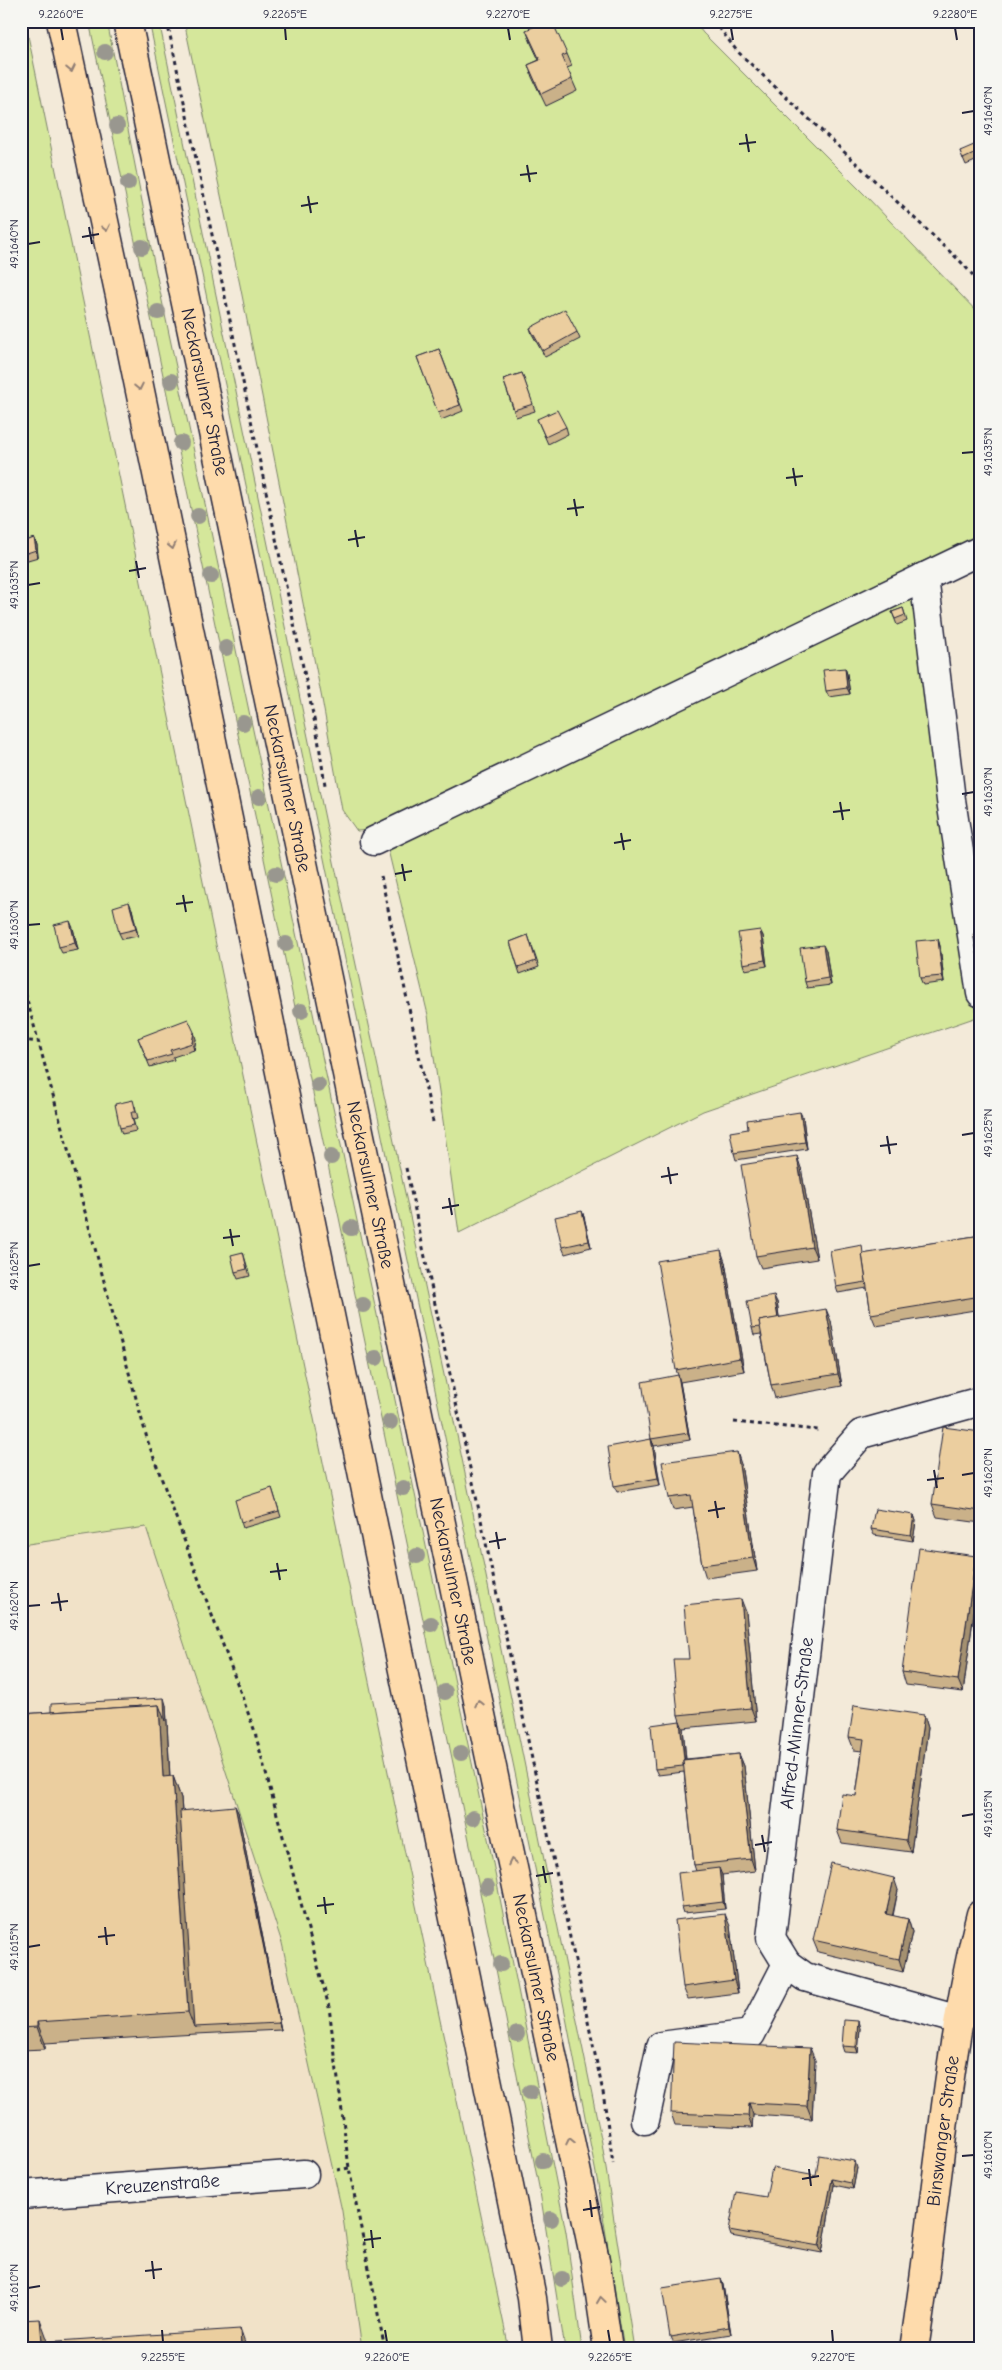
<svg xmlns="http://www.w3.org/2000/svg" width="1002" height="2370" viewBox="0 0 1002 2370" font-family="'Comic Neue',sans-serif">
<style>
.built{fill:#f1e2c8}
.green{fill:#d5e79b;stroke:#7c846b}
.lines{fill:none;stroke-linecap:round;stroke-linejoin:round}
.minor-casing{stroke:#22223b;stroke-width:31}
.major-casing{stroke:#22223b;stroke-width:31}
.path{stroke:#22223b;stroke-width:3;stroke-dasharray:4 4;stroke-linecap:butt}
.minor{stroke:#f6f6f2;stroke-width:28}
.major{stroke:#fedbac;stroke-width:28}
.tree{fill:#99978f}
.wall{fill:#cab189;stroke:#22223b}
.shaded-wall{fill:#a4906f;stroke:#22223b}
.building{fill:#ebce9f;stroke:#22223b}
.oneway{stroke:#907e74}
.ticks{fill:none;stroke:#22223b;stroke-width:2}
.labels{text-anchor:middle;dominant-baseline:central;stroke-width:4;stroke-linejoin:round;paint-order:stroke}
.street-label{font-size:19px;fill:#22223b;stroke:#f6f6f2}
.neatline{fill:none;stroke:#22223b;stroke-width:2}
.ticks-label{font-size:12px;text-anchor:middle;fill:#22223b}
</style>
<rect width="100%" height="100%" fill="#f3ead9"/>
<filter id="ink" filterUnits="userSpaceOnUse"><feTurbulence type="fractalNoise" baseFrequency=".02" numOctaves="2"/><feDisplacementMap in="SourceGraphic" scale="10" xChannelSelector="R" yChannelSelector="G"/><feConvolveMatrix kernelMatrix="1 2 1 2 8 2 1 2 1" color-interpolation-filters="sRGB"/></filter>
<g filter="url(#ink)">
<polygon class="built" points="146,1526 282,1943 342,2211 362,2349 21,2349 21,1545"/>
<g class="green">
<polygon points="21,21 25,21 324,1467 509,2349 362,2349 342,2211 282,1943 146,1527 21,1545"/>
<polygon points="89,21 107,21 154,263 490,1848 566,2232 582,2349 565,2349 540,2192 496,1969"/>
<polygon points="149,21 159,21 334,862 461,1454 602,2143 634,2349 624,2349 598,2184 564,2007"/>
<polygon points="184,21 694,21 703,33 866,196 981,316 981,535 915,565 977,1017 703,1111 459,1233 428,1015 383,829 357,831 342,810 322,699 240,285"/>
</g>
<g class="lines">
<g class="minor-casing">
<g id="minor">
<polyline points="924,577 951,800 981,993"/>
<polyline points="374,841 981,550"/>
<path id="s1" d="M959,2020l-154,-43 -18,-13 -16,-26 56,-465 34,-39 120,-33"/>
<polyline points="645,2120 661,2046 751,2034 787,1964"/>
<path id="s2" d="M21,2195l283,-21"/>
</g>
</g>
<g class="major-casing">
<g id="major">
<polyline points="61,21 131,347 532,2298 538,2349"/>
<path id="s3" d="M127,21l468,2239 13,89"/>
<path id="s4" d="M914,2349c23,-144 31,-293 67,-435"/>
</g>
</g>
<g class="path">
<polyline points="167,21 318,738 325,785"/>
<polyline points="714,21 737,51 961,262 981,284"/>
<polyline points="381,876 433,1122"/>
<polyline points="21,978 148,1442 254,1729 329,2007 349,2168 385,2349"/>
<polyline points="21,1040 39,1042"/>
<polyline points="406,1168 603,2092 613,2163"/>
<polyline points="734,1422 818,1430"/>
<polyline points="337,2170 349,2168"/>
</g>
<use href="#minor" class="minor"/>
<use href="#major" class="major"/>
</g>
<g class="tree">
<circle cx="105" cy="52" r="8"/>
<circle cx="117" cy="126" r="8"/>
<circle cx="128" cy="183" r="8"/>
<circle cx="142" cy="247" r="8"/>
<circle cx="158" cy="312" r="8"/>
<circle cx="171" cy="381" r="8"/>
<circle cx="181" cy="443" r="8"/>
<circle cx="198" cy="516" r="8"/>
<circle cx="211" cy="576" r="8"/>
<circle cx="226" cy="648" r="8"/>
<circle cx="243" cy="723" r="8"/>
<circle cx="259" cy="797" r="8"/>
<circle cx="276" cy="874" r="8"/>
<circle cx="286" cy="944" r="8"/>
<circle cx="301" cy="1011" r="8"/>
<circle cx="318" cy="1085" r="8"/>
<circle cx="331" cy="1157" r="8"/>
<circle cx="351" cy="1228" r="8"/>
<circle cx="363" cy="1305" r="8"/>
<circle cx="376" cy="1358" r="8"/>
<circle cx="390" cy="1422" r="8"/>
<circle cx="403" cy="1488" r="8"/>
<circle cx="417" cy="1556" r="8"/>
<circle cx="431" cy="1624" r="8"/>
<circle cx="445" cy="1692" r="8"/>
<circle cx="461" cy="1753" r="8"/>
<circle cx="473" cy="1818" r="8"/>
<circle cx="487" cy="1887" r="8"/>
<circle cx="501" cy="1964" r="8"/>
<circle cx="517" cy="2034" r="8"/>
<circle cx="530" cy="2092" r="8"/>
<circle cx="543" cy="2161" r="8"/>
<circle cx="551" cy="2219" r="8"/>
<circle cx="562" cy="2279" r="8"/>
</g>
<g class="wall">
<polygon points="526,30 567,54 572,66 567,68 577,91 546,106 532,77 528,65 539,60 531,43"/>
<polygon points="960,151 978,152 980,159 966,165"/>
<polygon points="530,328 577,332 580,339 545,357 532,334"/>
<polygon points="439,349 463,411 441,420 417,357"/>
<polygon points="522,373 535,411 516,417 503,379"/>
<polygon points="537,419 566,427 568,434 548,444"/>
<polygon points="34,538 37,545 38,557 21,562 21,543"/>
<polygon points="903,608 907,621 897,625 892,612"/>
<polygon points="845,668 847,674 850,694 829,697 826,691"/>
<polygon points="132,909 138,936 122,939 119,933"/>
<polygon points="73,928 78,950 62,953 59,947"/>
<polygon points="760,930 763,936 767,966 745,970 743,964"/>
<polygon points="528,935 539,967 520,974 510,942"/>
<polygon points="938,939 940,946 944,982 923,985 920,978"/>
<polygon points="826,951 831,985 807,988 805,982"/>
<polygon points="138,1038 196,1039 194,1050 173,1057 174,1060 150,1067"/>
<polygon points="135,1106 138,1118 133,1119 136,1131 122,1134 120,1128"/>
<polygon points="803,1118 807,1149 736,1160 734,1153 748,1129"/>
<polygon points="801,1168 817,1259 761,1268 756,1256"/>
<polygon points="582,1211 584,1217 591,1247 565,1254 562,1247"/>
<polygon points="981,1235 981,1309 876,1326 871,1314 867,1288 838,1293 836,1287 864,1252 864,1254"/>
<polygon points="243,1252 250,1276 238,1279 235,1272"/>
<polygon points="725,1262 744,1371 680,1382 690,1440 654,1446 651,1439 678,1375 676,1370"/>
<polygon points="777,1302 779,1317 831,1321 842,1386 775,1398 771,1385 761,1334 754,1335 752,1328"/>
<polygon points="981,1432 981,1523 937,1517 932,1504"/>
<polygon points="651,1439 654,1446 660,1485 617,1492 614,1486"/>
<polygon points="741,1464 757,1571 706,1578 702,1565 693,1507 673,1510 669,1498"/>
<polygon points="272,1488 281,1517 243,1528 241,1522"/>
<polygon points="914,1515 916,1521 913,1541 874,1535 871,1529"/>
<polygon points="976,1556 980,1568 963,1692 906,1685 902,1672"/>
<polygon points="746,1612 756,1721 683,1728 686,1759 739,1754 744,1766 755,1871 722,1875 725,1909 684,1913 682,1907 696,1871 694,1865 684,1772 658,1775 655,1769 680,1721 678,1715 689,1659"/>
<polygon points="166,1705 170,1776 173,1776 181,1798 182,1811 238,1812 281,2030 196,2034 45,2043 45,2049 21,2050 21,1714"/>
<polygon points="924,1715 928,1728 911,1852 842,1843 837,1830 856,1796 862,1751 854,1750 849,1737"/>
<polygon points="898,1890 893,1916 908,1919 912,1932 903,1972 818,1952 813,1940"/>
<polygon points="730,1926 738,1993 688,1999 683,1987"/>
<polygon points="860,2028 858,2053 844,2052 842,2046"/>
<polygon points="815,2060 812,2119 753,2115 752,2128 675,2125 671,2113"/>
<polygon points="857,2168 853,2189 834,2185 822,2253 731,2236 729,2230 766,2197 816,2176"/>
<polygon points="721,2279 723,2285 731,2334 673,2343 670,2337"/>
</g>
<g class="shaded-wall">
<polygon points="34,538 37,545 38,557 36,550"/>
<polygon points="845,668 847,674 850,694 847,688"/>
<polygon points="129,902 132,909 138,936 136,929"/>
<polygon points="70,921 73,928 78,950 75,943"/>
<polygon points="760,930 763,936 767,966 765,960"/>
<polygon points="938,939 940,946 944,982 942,976"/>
<polygon points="823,945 826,951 831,985 828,978"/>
<polygon points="194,1032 196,1039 194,1050 192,1043"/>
<polygon points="800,1112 803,1118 807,1149 805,1142"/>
<polygon points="797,1156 801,1168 817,1259 812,1247"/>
<polygon points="582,1211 584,1217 591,1247 589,1241"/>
<polygon points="721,1250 725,1262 744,1371 740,1358"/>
<polygon points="774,1296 777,1302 781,1330 779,1324"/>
<polygon points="826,1309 831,1321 842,1386 838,1374"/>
<polygon points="678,1375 680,1382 690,1440 688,1433"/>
<polygon points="651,1439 654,1446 660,1485 658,1478"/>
<polygon points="737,1452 741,1464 757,1571 753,1558"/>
<polygon points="914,1515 916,1521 913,1541 911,1535"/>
<polygon points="976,1556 980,1568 963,1692 958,1680"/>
<polygon points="741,1599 746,1612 756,1721 751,1708"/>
<polygon points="164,1698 166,1705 171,1799 163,1777 159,1705"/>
<polygon points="924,1715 928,1728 911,1852 906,1840"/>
<polygon points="680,1721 683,1728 687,1772 685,1765"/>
<polygon points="739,1754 744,1766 755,1871 751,1859"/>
<polygon points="173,1776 181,1798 196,2027 194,2027 188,2012"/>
<polygon points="235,1806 238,1812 281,2030 279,2023"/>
<polygon points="719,1868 722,1875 725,1909 723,1902"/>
<polygon points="894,1878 898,1890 890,1927 886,1914"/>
<polygon points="725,1914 730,1926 738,1993 734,1980"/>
<polygon points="908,1919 912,1932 903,1972 899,1959"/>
<polygon points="858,2021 860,2028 858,2053 856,2047"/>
<polygon points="37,2022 45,2043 45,2049 37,2027"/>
<polygon points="810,2048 815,2060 812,2119 807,2106"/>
<polygon points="749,2103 753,2115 752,2128 748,2116"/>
<polygon points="855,2161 857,2168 853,2189 851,2183"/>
<polygon points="832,2179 834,2185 822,2253 819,2246"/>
<polygon points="721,2279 723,2285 731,2334 729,2327"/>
<polygon points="40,2319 48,2341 49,2349 42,2342"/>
<polygon points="240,2329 247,2349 241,2349"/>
</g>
<g class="building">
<polygon points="547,21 552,21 567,54 562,56 572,79 541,94 528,65 540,60 526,30"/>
<polygon points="974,145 978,152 963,159 960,151"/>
<polygon points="565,309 577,332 543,351 530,328"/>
<polygon points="439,349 460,405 438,413 417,357"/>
<polygon points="522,373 533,404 514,410 503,379"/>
<polygon points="557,410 566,427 545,437 537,419"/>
<polygon points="34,538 36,550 21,555 21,543"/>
<polygon points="903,608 905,615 895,619 892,612"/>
<polygon points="845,668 847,688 826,691 823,670"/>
<polygon points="129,902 136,929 119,933 113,907"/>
<polygon points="70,921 75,943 59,947 54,925"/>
<polygon points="760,930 765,960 743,964 738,933"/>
<polygon points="981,933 981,971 973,934"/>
<polygon points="528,935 536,961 518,967 510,942"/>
<polygon points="938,939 942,976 920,978 916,941"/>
<polygon points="823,945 828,978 805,982 800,948"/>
<polygon points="188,1019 194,1032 192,1043 170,1050 172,1054 148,1061 138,1038"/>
<polygon points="133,1100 136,1112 131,1112 134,1125 120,1128 115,1104"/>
<polygon points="800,1112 805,1142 734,1153 730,1132 748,1129 747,1120"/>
<polygon points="797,1156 812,1247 756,1256 741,1165"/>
<polygon points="582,1211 589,1241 562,1247 555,1217"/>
<polygon points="981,1235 981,1296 871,1314 862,1254"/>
<polygon points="862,1245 863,1254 862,1254 866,1282 836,1287 830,1251"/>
<polygon points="721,1250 740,1358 676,1370 657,1261"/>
<polygon points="243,1252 247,1269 235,1272 231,1255"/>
<polygon points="774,1296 778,1318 759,1321 760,1327 752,1328 747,1301"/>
<polygon points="826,1309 838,1374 771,1385 759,1321"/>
<polygon points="678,1375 688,1433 651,1439 642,1382"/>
<polygon points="943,1427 981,1432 981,1511 932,1504"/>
<polygon points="651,1439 658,1478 614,1486 608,1447"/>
<polygon points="737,1452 753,1558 702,1565 691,1495 669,1498 662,1462"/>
<polygon points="272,1488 279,1511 241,1522 235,1500"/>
<polygon points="875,1509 914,1515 911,1535 871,1529"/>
<polygon points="919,1548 976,1556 958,1680 902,1672"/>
<polygon points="741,1599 751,1708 678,1715 673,1659 689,1659 684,1605"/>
<polygon points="164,1698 165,1721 159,1705 51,1712 51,1704"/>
<polygon points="159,1705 163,1777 173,1776 188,2012 37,2022 37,2027 21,2028 21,1714"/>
<polygon points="854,1705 924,1715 906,1840 837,1830 842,1794 856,1796 864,1739 849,1737"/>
<polygon points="680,1721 684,1759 683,1760 683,1766 655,1769 651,1725"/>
<polygon points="739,1754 751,1859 694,1865 683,1760"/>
<polygon points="235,1806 279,2023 194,2027 180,1811"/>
<polygon points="831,1863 894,1878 886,1914 908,1919 899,1959 813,1940"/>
<polygon points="719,1868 723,1902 682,1907 678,1873"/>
<polygon points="725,1914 734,1980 683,1987 675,1920"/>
<polygon points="844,2020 858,2021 856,2047 842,2046"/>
<polygon points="674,2042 810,2048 807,2106 749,2103 748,2116 671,2113"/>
<polygon points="819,2155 855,2161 851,2183 832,2179 819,2246 729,2230 736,2192 766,2197 772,2168 816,2176"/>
<polygon points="721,2279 729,2327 670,2337 662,2288"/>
<polygon points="40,2319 42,2342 240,2329 241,2349 21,2349 21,2320"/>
</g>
<defs><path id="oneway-chevron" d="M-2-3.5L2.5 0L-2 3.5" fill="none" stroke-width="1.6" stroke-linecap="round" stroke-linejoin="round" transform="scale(1.25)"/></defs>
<g class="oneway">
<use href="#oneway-chevron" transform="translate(71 69) rotate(78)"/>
<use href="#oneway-chevron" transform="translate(106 228) rotate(78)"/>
<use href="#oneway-chevron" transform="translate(139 387) rotate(78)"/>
<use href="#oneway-chevron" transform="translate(172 546) rotate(78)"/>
<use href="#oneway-chevron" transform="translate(479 1703) rotate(-102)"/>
<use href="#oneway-chevron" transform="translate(512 1862) rotate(-102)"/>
<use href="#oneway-chevron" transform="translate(570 2141) rotate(-102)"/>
<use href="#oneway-chevron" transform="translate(601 2300) rotate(-98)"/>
</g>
</g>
<path class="ticks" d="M61,28l2,12M285,28l1,12M508,28l2,12M731,28l2,12M955,28l2,12M962,113l12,-2M746,134l3,18M739,144l17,-2M527,165l3,17M520,175l17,-2M308,196l3,17M301,206l17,-3M89,227l3,17M82,237l17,-3M28,244l12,-2M962,453l12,-1M793,468l3,18M786,478l17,-2M574,499l3,17M567,509l17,-2M355,530l3,17M348,540l17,-3M136,561l3,17M129,571l17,-3M28,585l12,-2M962,794l12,-2M840,802l3,18M833,812l17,-2M621,833l3,17M614,843l17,-3M402,864l3,17M395,874l17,-3M183,895l3,17M176,904l17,-2M28,925l12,-1M962,1135l12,-2M887,1136l3,18M880,1146l17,-2M668,1167l3,17M661,1177l17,-3M449,1198l3,17M442,1208l17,-3M230,1229l3,17M223,1238l17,-2M28,1266l12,-2M934,1470l3,18M962,1475l12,-2M927,1480l17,-2M715,1501l3,17M708,1511l17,-3M496,1532l3,17M489,1542l17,-3M277,1563l3,17M270,1572l17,-2M58,1593l3,18M51,1603l17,-2M28,1606l12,-1M962,1816l12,-2M762,1835l3,17M755,1845l17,-3M543,1866l3,17M536,1876l17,-3M324,1897l2,17M317,1906l17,-2M105,1927l2,18M98,1937l17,-2M28,1947l12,-2M962,2156l12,-1M809,2169l2,17M802,2179l17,-3M590,2200l2,17M583,2210l17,-3M371,2230l2,18M364,2240l17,-2M152,2261l2,18M145,2271l17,-2M28,2288l12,-2M162,2330l1,12M385,2330l2,12M608,2330l2,12M832,2330l1,12"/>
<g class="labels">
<g class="street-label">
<text stroke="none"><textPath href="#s3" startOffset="379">Neckarsulmer Straße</textPath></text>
<text stroke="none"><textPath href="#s3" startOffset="784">Neckarsulmer Straße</textPath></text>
<text stroke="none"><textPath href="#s3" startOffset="1189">Neckarsulmer Straße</textPath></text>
<text stroke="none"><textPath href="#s3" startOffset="1594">Neckarsulmer Straße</textPath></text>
<text stroke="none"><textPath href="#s1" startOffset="429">Alfred-Minner-Straße</textPath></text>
<text stroke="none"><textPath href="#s3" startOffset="1999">Neckarsulmer Straße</textPath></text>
<text stroke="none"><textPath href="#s4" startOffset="220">Binswanger Straße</textPath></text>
<text stroke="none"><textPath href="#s2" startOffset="142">Kreuzenstraße</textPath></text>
</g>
</g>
<rect width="1002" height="2370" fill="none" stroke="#f6f6f2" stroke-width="55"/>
<rect x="28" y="28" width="946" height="2314" class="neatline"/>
<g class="ticks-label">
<text x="61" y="18">9.2260°E</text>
<text x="285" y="18">9.2265°E</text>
<text x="508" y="18">9.2270°E</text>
<text x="731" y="18">9.2275°E</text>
<text x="955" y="18">9.2280°E</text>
<text transform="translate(988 111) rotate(-90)" y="4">49.1640°N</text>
<text transform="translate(14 244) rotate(-90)" y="4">49.1640°N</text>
<text transform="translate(988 452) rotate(-90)" y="4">49.1635°N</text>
<text transform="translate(14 585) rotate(-90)" y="4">49.1635°N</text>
<text transform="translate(988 792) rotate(-90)" y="4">49.1630°N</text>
<text transform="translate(14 925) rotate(-90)" y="4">49.1630°N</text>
<text transform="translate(988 1133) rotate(-90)" y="4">49.1625°N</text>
<text transform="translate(14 1266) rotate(-90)" y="4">49.1625°N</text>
<text transform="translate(988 1473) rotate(-90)" y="4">49.1620°N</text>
<text transform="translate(14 1606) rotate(-90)" y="4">49.1620°N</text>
<text transform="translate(988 1814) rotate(-90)" y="4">49.1615°N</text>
<text transform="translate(14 1947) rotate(-90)" y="4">49.1615°N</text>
<text transform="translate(988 2155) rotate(-90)" y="4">49.1610°N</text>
<text transform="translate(14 2288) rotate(-90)" y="4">49.1610°N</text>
<text x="163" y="2361">9.2255°E</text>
<text x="387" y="2361">9.2260°E</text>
<text x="610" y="2361">9.2265°E</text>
<text x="833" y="2361">9.2270°E</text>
</g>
</svg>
